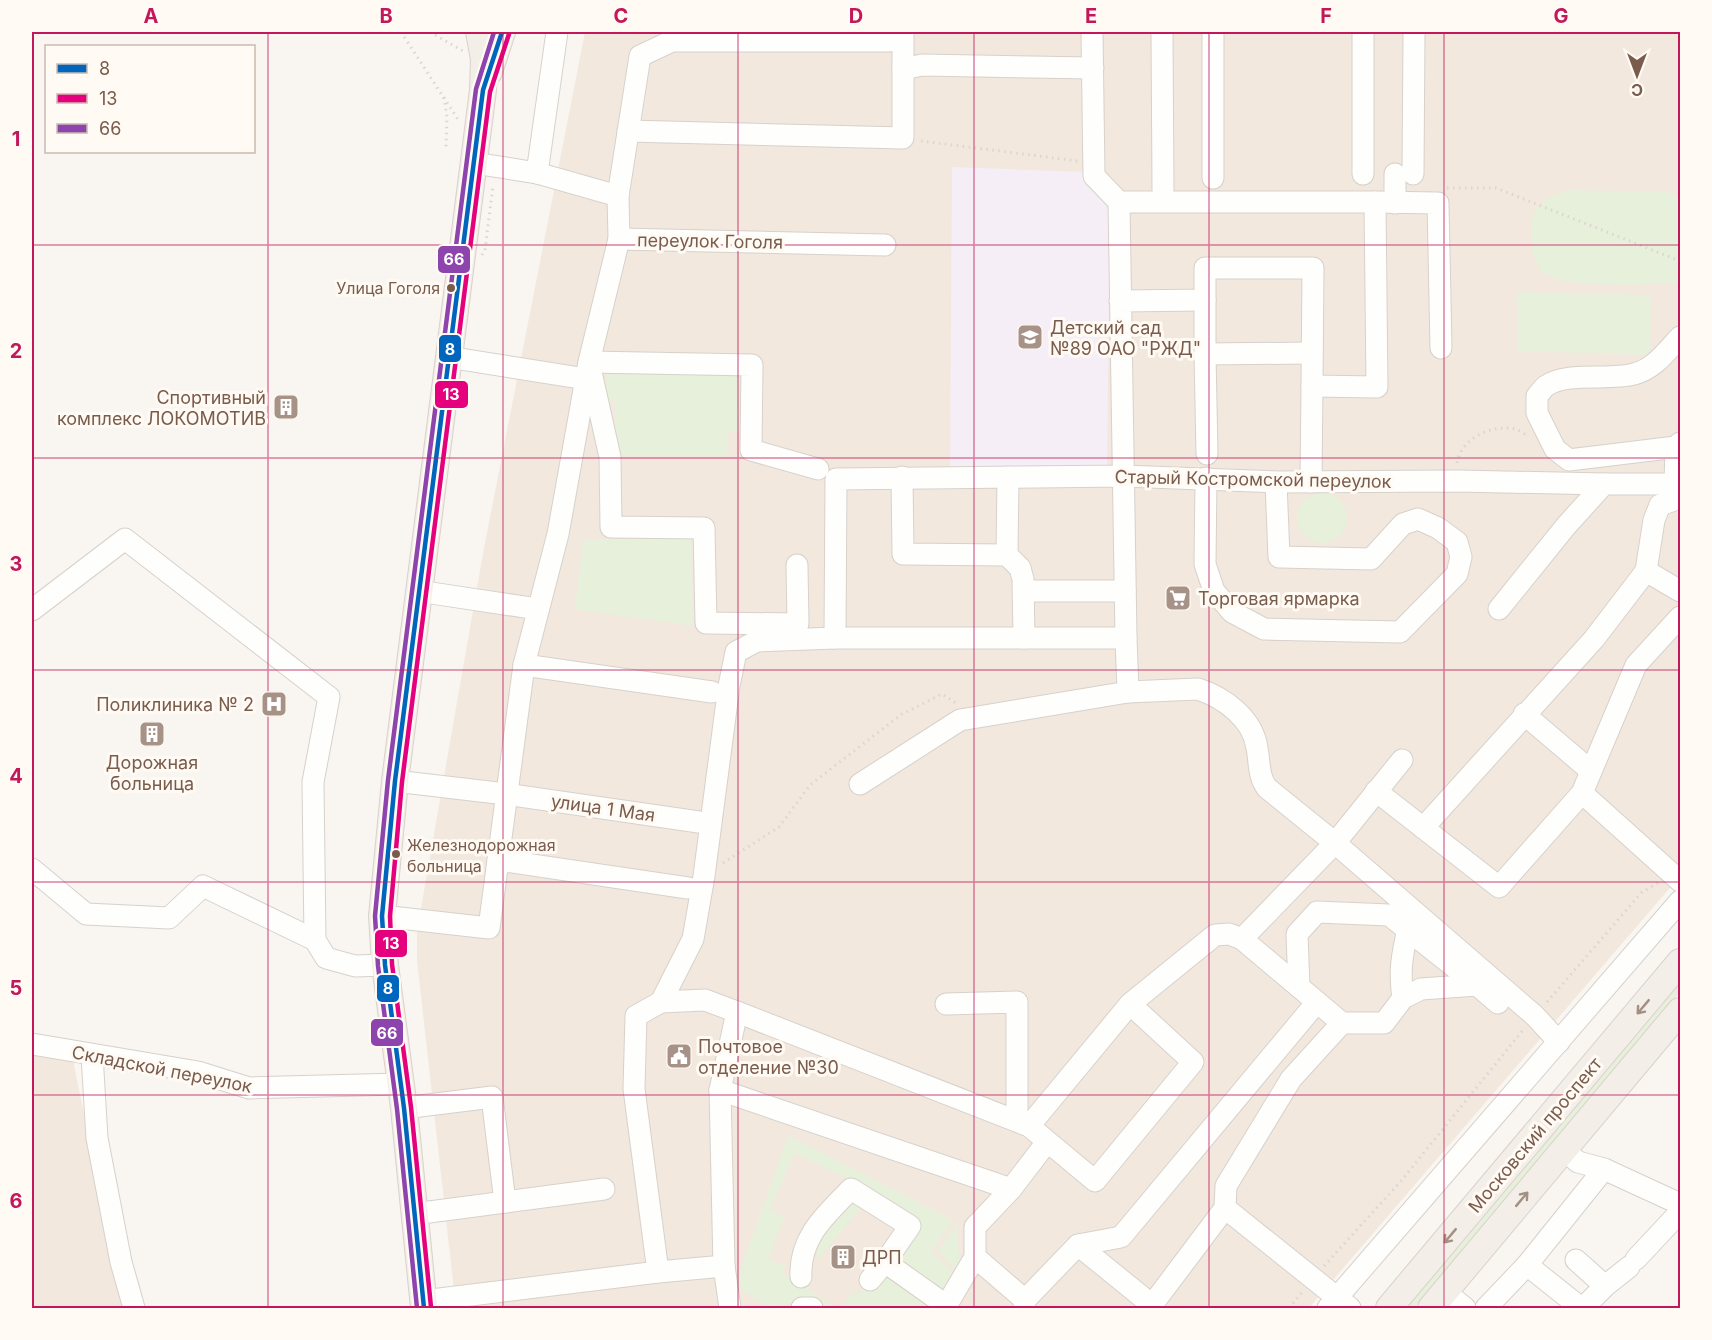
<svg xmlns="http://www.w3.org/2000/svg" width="1712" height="1340" viewBox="0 0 1712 1340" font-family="Inter,sans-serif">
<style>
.residential{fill:#f2e8de}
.education{fill:#f6eef6}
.green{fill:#e7f0db}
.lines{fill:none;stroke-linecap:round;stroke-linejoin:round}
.minor-casing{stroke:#d7d1cb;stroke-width:23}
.major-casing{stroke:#dad1cc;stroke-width:28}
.path{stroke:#dcd5d0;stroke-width:3;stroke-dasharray:1.5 4.5;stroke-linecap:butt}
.minor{stroke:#fefefd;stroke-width:21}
.major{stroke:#f3eee8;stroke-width:26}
.bus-1-casing{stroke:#fffaf3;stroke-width:9}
.bus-2-casing{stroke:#fffaf3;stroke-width:9}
.bus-3-casing{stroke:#fffaf3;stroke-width:9}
.bus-1{stroke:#0065bd;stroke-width:4.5}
.bus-2{stroke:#e5007d;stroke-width:4.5}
.bus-3{stroke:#8e44ad;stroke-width:4.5}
.oneway{stroke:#a48f83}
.grid{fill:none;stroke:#c2185b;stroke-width:1.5;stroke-opacity:0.55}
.bus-dot{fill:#7a5c4d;stroke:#fffaf3;stroke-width:2}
.labels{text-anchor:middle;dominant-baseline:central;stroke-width:6;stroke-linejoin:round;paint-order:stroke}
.bus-label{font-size:16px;fill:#7a5c4d;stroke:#fffaf3;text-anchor:end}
.street-label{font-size:18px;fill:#7a5c4d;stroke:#fffaf3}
.poi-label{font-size:18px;fill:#7a5c4d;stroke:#fffaf3;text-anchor:start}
.line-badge{stroke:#fffaf3;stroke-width:2}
.badge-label{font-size:16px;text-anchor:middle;font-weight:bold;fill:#fff}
.neatline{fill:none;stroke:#c2185b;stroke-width:2}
.grid-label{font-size:20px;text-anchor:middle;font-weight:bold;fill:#c2185b}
</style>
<rect width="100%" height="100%" fill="#f9f5f0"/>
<g class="residential">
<polygon points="585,32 1680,32 1680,876 1309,1308 456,1308 417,960 417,931 484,548"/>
<polygon points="32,1049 72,1056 124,1308 32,1308"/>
</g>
<polygon class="education" points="952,167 1084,172 1110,205 1107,470 950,471"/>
<g class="green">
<path d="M1570,190l98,2 12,5v85l-13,2c-27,0 -105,5 -124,-12 -11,-10 -12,-30 -12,-44 0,-24 19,-32 39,-38z"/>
<polygon points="1517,292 1651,295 1650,355 1517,351"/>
<polygon points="606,369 745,370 745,431 727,432 728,455 620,455 615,450 615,401 607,400"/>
<circle cx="1322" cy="518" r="25"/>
<polygon points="583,539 691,539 693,626 575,609"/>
<polygon points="1680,981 1680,992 1414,1308 1405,1308"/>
<polygon points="788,1135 953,1220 932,1251 958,1279 940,1297 893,1263 916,1225 844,1182 845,1177 795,1154 770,1209 784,1217 769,1259 784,1266 783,1274 800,1283 836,1308 823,1308 810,1299 770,1308 735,1286"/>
<polygon points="854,1193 866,1202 818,1260 813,1238"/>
<polygon points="957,1223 960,1275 938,1251"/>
<polygon points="886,1274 935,1301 928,1308 840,1308 854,1291 859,1294 865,1287 871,1291"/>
</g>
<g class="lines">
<g class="minor-casing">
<g id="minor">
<polyline points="1092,32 1094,176 1119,202"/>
<polyline points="1162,32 1163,190"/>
<polyline points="1363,32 1363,174"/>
<polyline points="903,69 922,65 1093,68"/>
<polyline points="628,131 903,138 903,32"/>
<polyline points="474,163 537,173 618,196 619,239 885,245"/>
<polyline points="537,173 557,32"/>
<polyline points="1395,174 1395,203"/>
<polyline points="1413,174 1414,32"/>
<polyline points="1213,178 1213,32"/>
<polyline points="618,196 640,56 672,41 889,41"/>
<polyline points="1375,202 1438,203 1441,348"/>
<polyline points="1205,300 1205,354 1312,353"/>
<path d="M1120,301l85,-1v-32h108l-1,118 65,1 -2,-185h-256c1,146 5,291 7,436h-291l1,-159 288,-3 152,6 183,-1 145,3"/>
<path d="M1680,337c-14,15 -26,32 -46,37 -24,7 -67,-3 -88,12 -3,2 -6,7 -9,10v17l18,36 14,11 107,-13 4,-4"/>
<polyline points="1205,354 1207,454"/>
<polyline points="448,357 586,379"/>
<polyline points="589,362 752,365 751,450 818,469"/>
<polyline points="591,372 610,457 611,527 704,528 706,623 798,624 797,565"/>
<polyline points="902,477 903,554 1007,555 1008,477"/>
<polyline points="1206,478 1205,564 1214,591 1232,612 1264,629 1400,632 1457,574 1461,557 1457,542 1438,528 1418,519 1403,524 1371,559 1279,557 1276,482"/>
<polyline points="1311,482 1312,386"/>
<polyline points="1675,484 1676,447"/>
<polyline points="1007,555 1020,568 1023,579 1024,638"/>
<polyline points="1646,571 1680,591"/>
<polyline points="418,591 538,609"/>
<polyline points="1025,591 1125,591"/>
<polyline points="1499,609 1566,526 1604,484 1680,484"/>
<polyline points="32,610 125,539 329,697 313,782 315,940 326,958 355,966 385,965"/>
<polyline points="524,665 712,692"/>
<path d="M1128,692l70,-3c27,9 55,30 59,59 3,15 1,28 10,40l68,55 200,173 24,26"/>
<polyline points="1524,714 1591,771"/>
<polyline points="395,781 506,794 699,822"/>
<polyline points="860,784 960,720 1128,692 1126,638"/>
<polyline points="1376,791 1499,887 1582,793 1636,665 1680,617"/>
<polyline points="1582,793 1680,881"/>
<polyline points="1423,828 1594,639 1646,571 1654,520 1660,505 1680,498"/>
<polyline points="498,860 688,888"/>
<polyline points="32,869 86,914 169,918 203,886 315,940"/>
<polyline points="382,916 489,928 524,665 558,534 589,362 619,239"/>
<polyline points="1242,939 1335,843 1402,760"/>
<polyline points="1299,987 1297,934 1317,912 1389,915 1477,985"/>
<path d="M1403,998c-4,-27 -1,-43 5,-69"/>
<polyline points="661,1002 693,939 704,876 729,686 736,652 757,641 835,638"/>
<polyline points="946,1004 1017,1002 1017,1121"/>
<polyline points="1130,1004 1215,935 1229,934 1242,939 1342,1023 1384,1023 1403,998 1421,989 1477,985 1498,1003"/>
<polyline points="737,1012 1029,1126 1095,1181 1193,1062 1130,1004 1029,1126"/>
<polyline points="32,1044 198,1072 249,1088 400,1084"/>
<polyline points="92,1055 97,1138 121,1262 134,1308"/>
<polyline points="720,1090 1011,1189"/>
<polyline points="404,1108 492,1097 505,1202"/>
<polyline points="1564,1150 1578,1162 1604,1169 1680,1204"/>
<polyline points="1225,1208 1350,1308"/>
<polyline points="414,1214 604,1189"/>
<polyline points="1078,1245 1121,1237 1317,1002"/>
<polyline points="975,1257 1025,1300"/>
<polyline points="1636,1259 1680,1212"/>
<polyline points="1576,1260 1605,1286"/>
<polyline points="1527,1265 1581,1308"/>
<polyline points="658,1272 724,1266"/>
<path d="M801,1277c-2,-40 25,-62 50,-88l59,37 -25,36 62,44"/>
<polyline points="870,1280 885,1262"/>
<polyline points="1445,1292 1465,1308"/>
<polyline points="423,1301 658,1272 634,1089 636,1016 661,1002 705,1000 737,1012 720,1090 724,1266 730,1308"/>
<polyline points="802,1308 812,1308"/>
<polyline points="945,1308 975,1257 975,1227 1011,1189 1047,1142"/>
<polyline points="1024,1308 1025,1300 1078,1245 1152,1305 1225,1208 1226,1186 1291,1079 1342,1023"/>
<polyline points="1328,1308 1680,901"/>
<polyline points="1486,1308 1527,1265 1604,1169"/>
<polyline points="1583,1308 1605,1286 1629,1267"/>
</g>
</g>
<g class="major-casing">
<g id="major">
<polyline points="489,72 502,32"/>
<polyline points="424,1308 404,1108 385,965 382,916 395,781 483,90 484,59 479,32"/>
<polyline points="1389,1308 1680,962"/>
<polyline points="1431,1308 1680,1011"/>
</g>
</g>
<g class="path">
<polyline points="401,32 459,121"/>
<polyline points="430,32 463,51"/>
<polyline points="444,97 447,117 446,147"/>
<polyline points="921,141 1078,161"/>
<polyline points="1447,188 1496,188 1680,261"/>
<polyline points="482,255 485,250 493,186"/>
<path d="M1457,463c4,-25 35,-39 58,-34 4,1 9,5 13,7"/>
<polyline points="723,863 779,827 810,785 902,714 942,694 956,703"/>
<polyline points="1547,1002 1642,892 1658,883"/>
<polyline points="1324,1266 1401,1181 1523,1030"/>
<polyline points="1289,1308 1303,1291"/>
</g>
<use href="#minor" class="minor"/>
<use href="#major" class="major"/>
<g class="bus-1-casing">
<polyline id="bus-1" points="424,1308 404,1108 385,965 382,916 395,781 483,90 502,32"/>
</g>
<g class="bus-2-casing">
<polyline id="bus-2" points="431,1307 411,1107 392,964 390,916 402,782 490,92 509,34"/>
</g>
<g class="bus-3-casing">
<polyline id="bus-3" points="417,1308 397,1109 378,966 375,916 388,780 476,89 494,32"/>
</g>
<use href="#bus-1" class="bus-1"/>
<use href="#bus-2" class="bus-2"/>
<use href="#bus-3" class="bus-3"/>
</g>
<defs><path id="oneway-shaft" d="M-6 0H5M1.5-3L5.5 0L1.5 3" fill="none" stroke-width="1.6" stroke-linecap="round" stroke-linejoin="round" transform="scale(1.5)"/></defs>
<g class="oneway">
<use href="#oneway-shaft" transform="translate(1643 1007) rotate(130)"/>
<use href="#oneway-shaft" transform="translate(1522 1199) rotate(-50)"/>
<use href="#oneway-shaft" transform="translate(1450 1236) rotate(130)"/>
</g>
<path class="grid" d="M268,32v1276M503,32v1276M738,32v1276M974,32v1276M1209,32v1276M1444,32v1276M32,245h1648M32,458h1648M32,670h1648M32,882h1648M32,1095h1648"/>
<defs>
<g id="school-square" transform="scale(1.35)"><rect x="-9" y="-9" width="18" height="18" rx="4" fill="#a69286" stroke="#fffaf3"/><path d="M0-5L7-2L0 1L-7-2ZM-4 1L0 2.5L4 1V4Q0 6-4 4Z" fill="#fff"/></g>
<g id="building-square" transform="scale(1.35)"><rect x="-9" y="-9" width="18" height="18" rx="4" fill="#a69286" stroke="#fffaf3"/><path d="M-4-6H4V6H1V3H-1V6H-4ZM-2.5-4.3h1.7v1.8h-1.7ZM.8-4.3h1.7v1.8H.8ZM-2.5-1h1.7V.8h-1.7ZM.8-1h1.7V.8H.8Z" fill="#fff"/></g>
<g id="supermarket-square" transform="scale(1.35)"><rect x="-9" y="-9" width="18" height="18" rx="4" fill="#a69286" stroke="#fffaf3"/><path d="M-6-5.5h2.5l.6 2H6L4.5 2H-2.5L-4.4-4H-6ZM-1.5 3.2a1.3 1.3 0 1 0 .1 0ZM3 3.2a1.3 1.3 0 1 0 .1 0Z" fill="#fff"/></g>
<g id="hospital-square" transform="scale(1.35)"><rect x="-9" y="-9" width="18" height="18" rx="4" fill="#a69286" stroke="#fffaf3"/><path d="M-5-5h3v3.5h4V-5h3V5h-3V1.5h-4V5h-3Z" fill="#fff"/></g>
<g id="civic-square" transform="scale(1.35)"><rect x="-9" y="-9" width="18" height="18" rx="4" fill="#a69286" stroke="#fffaf3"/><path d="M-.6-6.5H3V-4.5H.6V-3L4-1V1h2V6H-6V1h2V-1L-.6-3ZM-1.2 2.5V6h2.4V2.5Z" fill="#fff"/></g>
</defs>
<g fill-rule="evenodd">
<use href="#school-square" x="1030" y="337"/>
<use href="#building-square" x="286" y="407"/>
<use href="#supermarket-square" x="1178" y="598"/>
<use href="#hospital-square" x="274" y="704"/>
<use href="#building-square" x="152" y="734"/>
<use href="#civic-square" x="679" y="1056"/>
<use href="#building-square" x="843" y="1257"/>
</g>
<g class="bus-dot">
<circle cx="451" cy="288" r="5"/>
<circle cx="396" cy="854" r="5"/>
</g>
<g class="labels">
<g class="bus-label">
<text x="440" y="288">Улица Гоголя</text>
<text x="407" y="845" text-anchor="start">Железнодорожная<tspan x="407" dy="21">больница</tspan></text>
</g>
<g class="street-label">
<text transform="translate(710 241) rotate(1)">переулок Гоголя</text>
<text transform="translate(1253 479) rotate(1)">Старый Костромской переулок</text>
<text transform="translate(603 808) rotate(8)">улица 1 Мая</text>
<text transform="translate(162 1069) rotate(11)">Складской переулок</text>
<text transform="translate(1535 1135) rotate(-50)">Московский проспект</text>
</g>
<g class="poi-label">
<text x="1050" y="327">Детский сад<tspan x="1050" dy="21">№89 ОАО "РЖД"</tspan></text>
<text x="266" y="397" text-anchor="end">Спортивный<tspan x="266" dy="21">комплекс ЛОКОМОТИВ</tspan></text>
<text x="1198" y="598">Торговая ярмарка</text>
<text x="254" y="704" text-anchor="end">Поликлиника № 2</text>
<text x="152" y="762" text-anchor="middle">Дорожная<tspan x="152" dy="21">больница</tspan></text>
<text x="698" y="1046">Почтовое<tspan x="698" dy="21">отделение №30</tspan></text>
<text x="862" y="1257">ДРП</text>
</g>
</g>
<g class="line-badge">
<rect x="437" y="245" width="34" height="29" rx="6" fill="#8e44ad"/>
<rect x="438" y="334" width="24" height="29" rx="6" fill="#0065bd"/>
<rect x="434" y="380" width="35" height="29" rx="6" fill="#e5007d"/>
<rect x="374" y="929" width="34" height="29" rx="6" fill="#e5007d"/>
<rect x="376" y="974" width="24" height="29" rx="6" fill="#0065bd"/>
<rect x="370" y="1018" width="34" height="29" rx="6" fill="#8e44ad"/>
</g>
<g class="badge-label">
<text x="454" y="265">66</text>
<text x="450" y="355">8</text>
<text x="451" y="400">13</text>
<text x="391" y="949">13</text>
<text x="388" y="994">8</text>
<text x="387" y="1039">66</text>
</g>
<rect width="1712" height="1340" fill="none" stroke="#fffaf3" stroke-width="66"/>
<rect x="45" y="45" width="210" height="108" fill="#fffaf3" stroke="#cabbb1" stroke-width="1.5"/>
<rect x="57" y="64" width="30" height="9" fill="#0065bd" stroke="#cabbb1" stroke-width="1.5"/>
<text x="99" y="75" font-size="18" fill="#7a5c4d">8</text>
<rect x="57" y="94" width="30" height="9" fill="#e5007d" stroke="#cabbb1" stroke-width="1.5"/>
<text x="99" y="105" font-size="18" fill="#7a5c4d">13</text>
<rect x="57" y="124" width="30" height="9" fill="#8e44ad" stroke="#cabbb1" stroke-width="1.5"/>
<text x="99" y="135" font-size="18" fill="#7a5c4d">66</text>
<g transform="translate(1637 75) rotate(180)" stroke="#fffaf3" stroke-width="4.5" paint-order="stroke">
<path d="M0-4.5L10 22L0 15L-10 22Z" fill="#7a5c4d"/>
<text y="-9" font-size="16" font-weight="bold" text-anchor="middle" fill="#7a5c4d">С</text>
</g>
<rect x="33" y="33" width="1646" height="1274" class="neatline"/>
<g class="grid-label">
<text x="151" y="23">A</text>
<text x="386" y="23">B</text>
<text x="621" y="23">C</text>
<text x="856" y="23">D</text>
<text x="1091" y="23">E</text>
<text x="1326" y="23">F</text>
<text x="1561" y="23">G</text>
<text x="16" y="146">1</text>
<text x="16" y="358">2</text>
<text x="16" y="571">3</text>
<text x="16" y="783">4</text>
<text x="16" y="995">5</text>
<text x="16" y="1208">6</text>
</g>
</svg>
